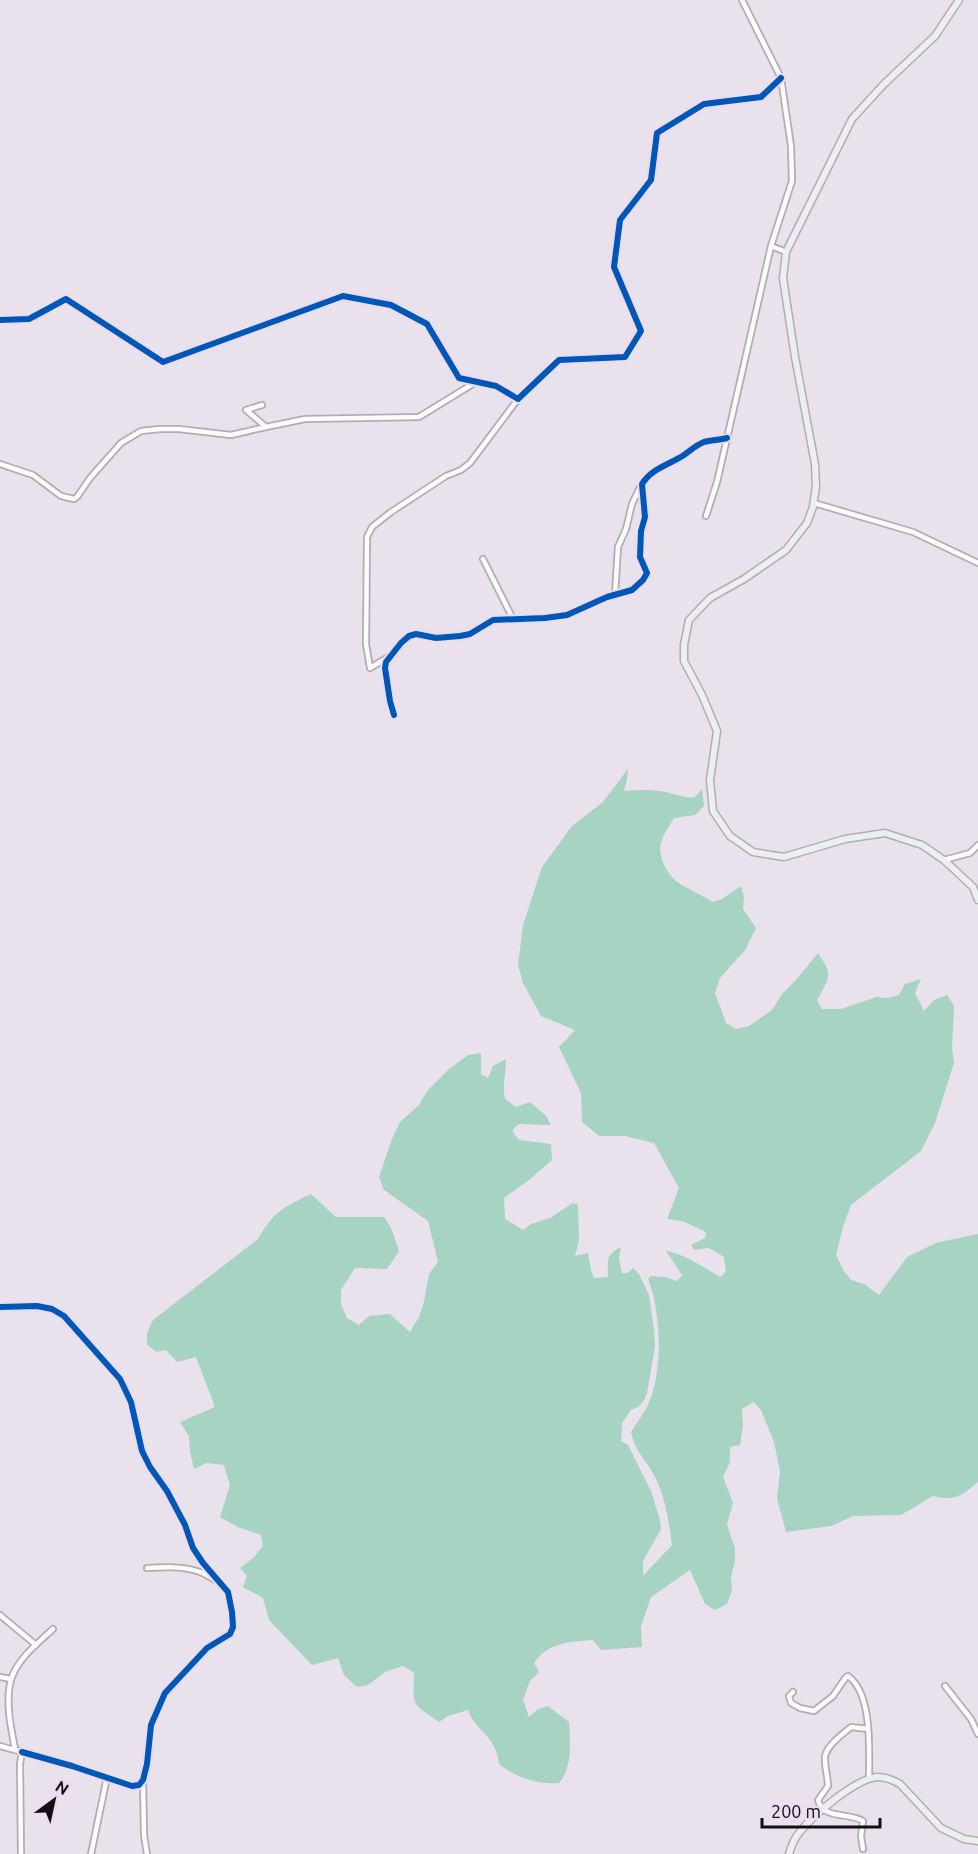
<svg xmlns="http://www.w3.org/2000/svg" width="978" height="1854" viewBox="0 0 978 1854" font-family="Ubuntu,sans-serif">
<style>
.green{fill:#a7d3c2}
.lines{fill:none;stroke-linecap:round;stroke-linejoin:round}
.minor-casing{stroke:#b2acb4;stroke-width:8}
.secondary-casing{stroke:#b2acb4;stroke-width:9}
.minor{stroke:#fcfafc;stroke-width:4.5}
.secondary{stroke:#ebefef;stroke-width:6}
.cycleway-casing{stroke:#ebddf0;stroke-width:10}
.cycleway{stroke:#0057b8;stroke-width:6}
</style>
<rect width="100%" height="100%" fill="#e9e1ec"/>
<path class="green" d="M628,769l-1,10 -3,12c14,-1 27,-2 41,1 10,2 18,5 29,6l8,-9 2,17 -9,9 -21,3c-5,8 -13,20 -14,29 0,14 8,29 20,37 10,6 22,11 33,18l9,-3 19,-13 3,10 -1,13 13,19 -11,22 -25,28 -5,15 11,30 10,6 13,-3 23,-16 10,-16 14,-14 22,-27c16,24 11,24 -1,48l5,8h19l35,-12 11,1 12,-3 6,-11 16,-5 -6,14 9,18 10,-11 13,-5 7,11 -2,42 2,15 -19,60 -14,28 -70,54 -8,22 -7,28 7,15 8,10 13,4 15,11 28,-38 29,-14 42,-9v248c-18,15 -22,19 -45,14l-32,19 -48,1 -22,10 -45,6 -9,-33 3,-28 -6,-29 -13,-32 -7,-8 -12,7 1,17 -3,19 -10,2v15l-7,15 10,26 -6,21 8,25v12l-4,16 1,14 -5,13 -12,6 -10,-6 -15,-34 -39,27 -10,29 1,21 -41,3 -8,-10c-23,2 -45,2 -59,23l5,9 -9,9 -7,19 6,17 9,-8 10,-3 21,16c1,20 4,45 -10,61 -20,2 -45,-6 -60,-19 -3,-29 -23,-32 -31,-54l-20,6 -9,6c-28,-20 -26,-14 -25,-49l-11,-7 -18,6 -17,13 -11,2 -13,-12 -6,-17 -26,7 -43,-45 -6,-22 -20,-11 4,-11 -7,-8 13,-10 10,-12 -2,-11 -23,-8 -18,-10 10,-32 -6,-20 -17,-2 -13,6 -4,-17 -1,-16 -9,-14 35,-15 -19,-50 -19,5 -11,-12 -10,2 -9,-8v-11l6,-13 105,-81c15,-27 26,-32 53,-45l25,23h48l7,11 8,23 -12,18 -32,-1 -14,22v14l6,14 12,7 10,-9 21,-2 20,18 9,-15 5,-15 5,-28 9,-12 -10,-41 -44,-31 -5,-13 13,-38 8,-17 19,-17 9,-15 21,-21 19,-14 13,-2v21l7,4 5,-12 13,-7c0,13 -4,27 -1,40l11,8 14,-5 16,14 5,9 -33,-1 -6,7 7,9 32,4 1,16 -23,20 -25,18 1,21 18,11 8,-6 19,-6 23,-15 5,2 1,35 -4,16 13,-3 3,17 3,8 14,-1c0,-16 -3,-22 13,-30l-2,12 3,14h6l5,-5 6,6 10,21 5,35 1,16 -8,47 -3,7 -6,7 -7,3 -9,13 -1,18 7,4 23,46 9,29 1,9 -18,32v15l29,-31c-2,-19 -8,-52 -17,-68 -8,-16 -21,-27 -24,-45 6,-10 15,-21 19,-32 13,-33 11,-89 -2,-121l2,-3 15,1 12,4 5,-6 -16,-24c20,3 37,17 55,26l5,-6 -2,-14 -15,-9 -15,2 -3,-5 14,-7 1,-6 -24,-11 -15,-2 12,-31 -25,-45 -29,-7h-26l-17,-14 -1,-29 -22,-46 16,-17 -34,-14 -18,-33 -5,-18 5,-40 19,-58 30,-41 31,-24z"/>
<g class="lines">
<g class="minor-casing">
<g id="minor">
<polyline points="771,246 786,252"/>
<polyline points="0,320 29,319 66,299 163,362 343,296 391,305 427,324 459,378 496,386 518,399 559,360 625,357 641,331 614,267 620,220 651,180 657,133 704,104 761,97 781,78"/>
<polyline points="262,405 246,410 266,427 305,419 419,417 476,382"/>
<polyline points="0,464 33,475 61,496 74,499 77,497 90,478 121,443 141,431 160,429 179,429 231,435 266,427"/>
<polyline points="814,503 913,532 978,563"/>
<polyline points="706,516 717,482 771,246 792,181 791,146 781,78 742,0"/>
<polyline points="483,559 513,619"/>
<polyline points="615,595 618,547 626,529 632,504 641,485"/>
<polyline points="390,656 370,668 366,644 367,537 372,527 391,512 446,476 461,470 470,463 518,399"/>
<path d="M394,715l-4,-14 -5,-33 1,-6 15,-19 8,-7 7,-2 20,4 24,-2 10,-2 23,-14 52,-2 22,-3 40,-18 25,-7 11,-10 4,-7 -7,-16 1,-26 4,-14 -3,-33c10,-16 27,-19 42,-29 7,-5 12,-10 20,-13 7,-2 16,-2 23,-4"/>
<polyline points="944,860 970,853 978,845"/>
<polyline points="0,1307 37,1306 52,1309 64,1316 120,1379 131,1402 142,1451 150,1467 167,1491 185,1525 193,1548 203,1563 228,1592 232,1612 233,1627 230,1634 207,1648 165,1693 151,1725 147,1764 143,1780 139,1785 132,1786 72,1766 22,1752"/>
<path d="M147,1568c17,-1 37,-2 53,4 6,2 11,6 17,9"/>
<polyline points="0,1615 36,1645"/>
<polyline points="0,1677 11,1679"/>
<polyline points="945,1686 971,1719 978,1734"/>
<path d="M793,1692l-4,4 2,7 9,5 14,3 19,-15 13,-19 2,-1c25,18 21,75 21,103"/>
<polyline points="0,1746 22,1752 20,1764 21,1854"/>
<path d="M15,1749c-4,-20 -10,-49 -4,-69 6,-21 27,-37 42,-51"/>
<polyline points="143,1780 144,1835 147,1854"/>
<path d="M863,1849l-2,-13 2,-15c-14,-9 -40,-1 -45,-21l10,-14c0,-9 -4,-21 -3,-30 3,-12 18,-22 26,-29l17,2"/>
<polyline points="91,1854 107,1777"/>
</g>
</g>
<g class="secondary-casing">
<g id="secondary">
<polyline points="959,0 935,36 884,84 852,119 786,252 783,278 795,357 815,464 816,486 813,507 807,523 786,550 744,579 710,598 689,620 684,645 684,661 702,695 717,731 710,780 713,811 730,836 753,852 784,857 845,839 885,833 922,845 944,860 973,887 978,900"/>
<path d="M789,1854c2,-7 5,-15 10,-21 13,-17 57,-55 79,-56 9,0 15,3 22,7l41,44 23,11 14,2"/>
</g>
</g>
<use href="#minor" class="minor"/>
<use href="#secondary" class="secondary"/>
<g class="cycleway-casing">
<g id="cycleway">
<polyline points="0,320 29,319 66,299 163,362 343,296 391,305 427,324 459,378 496,386 518,399 559,360 625,357 641,331 614,267 620,220 651,180 657,133 704,104 761,97 781,78"/>
<path d="M394,715l-4,-14 -5,-33 1,-6 15,-19 8,-7 7,-2 20,4 24,-2 10,-2 23,-14 52,-2 22,-3 40,-18 25,-7 11,-10 4,-7 -7,-16 1,-26 4,-14 -3,-33c10,-16 27,-19 42,-29 7,-5 12,-10 20,-13 7,-2 16,-2 23,-4"/>
<polyline points="0,1307 37,1306 52,1309 64,1316 120,1379 131,1402 142,1451 150,1467 167,1491 185,1525 193,1548 203,1563 228,1592 232,1612 233,1627 230,1634 207,1648 165,1693 151,1725 147,1764 143,1780 139,1785 132,1786 72,1766 22,1752"/>
</g>
</g>
<use href="#cycleway" class="cycleway"/>
</g>
<g transform="translate(54 1800) rotate(33)" stroke="#ebddf0" stroke-width="4.5" paint-order="stroke">
<path d="M0-4.5L10 22L0 15L-10 22Z" fill="#130e15"/>
<text y="-9" font-size="16" font-weight="bold" text-anchor="middle" fill="#130e15">N</text>
</g>
<path d="M762 1818v9h118v-9" fill="none" stroke="#130e15" stroke-width="3"/>
<text x="771" y="1818" font-size="18" fill="#130e15" stroke="#ebddf0" stroke-width="4.5" paint-order="stroke">200 m</text>
</svg>
